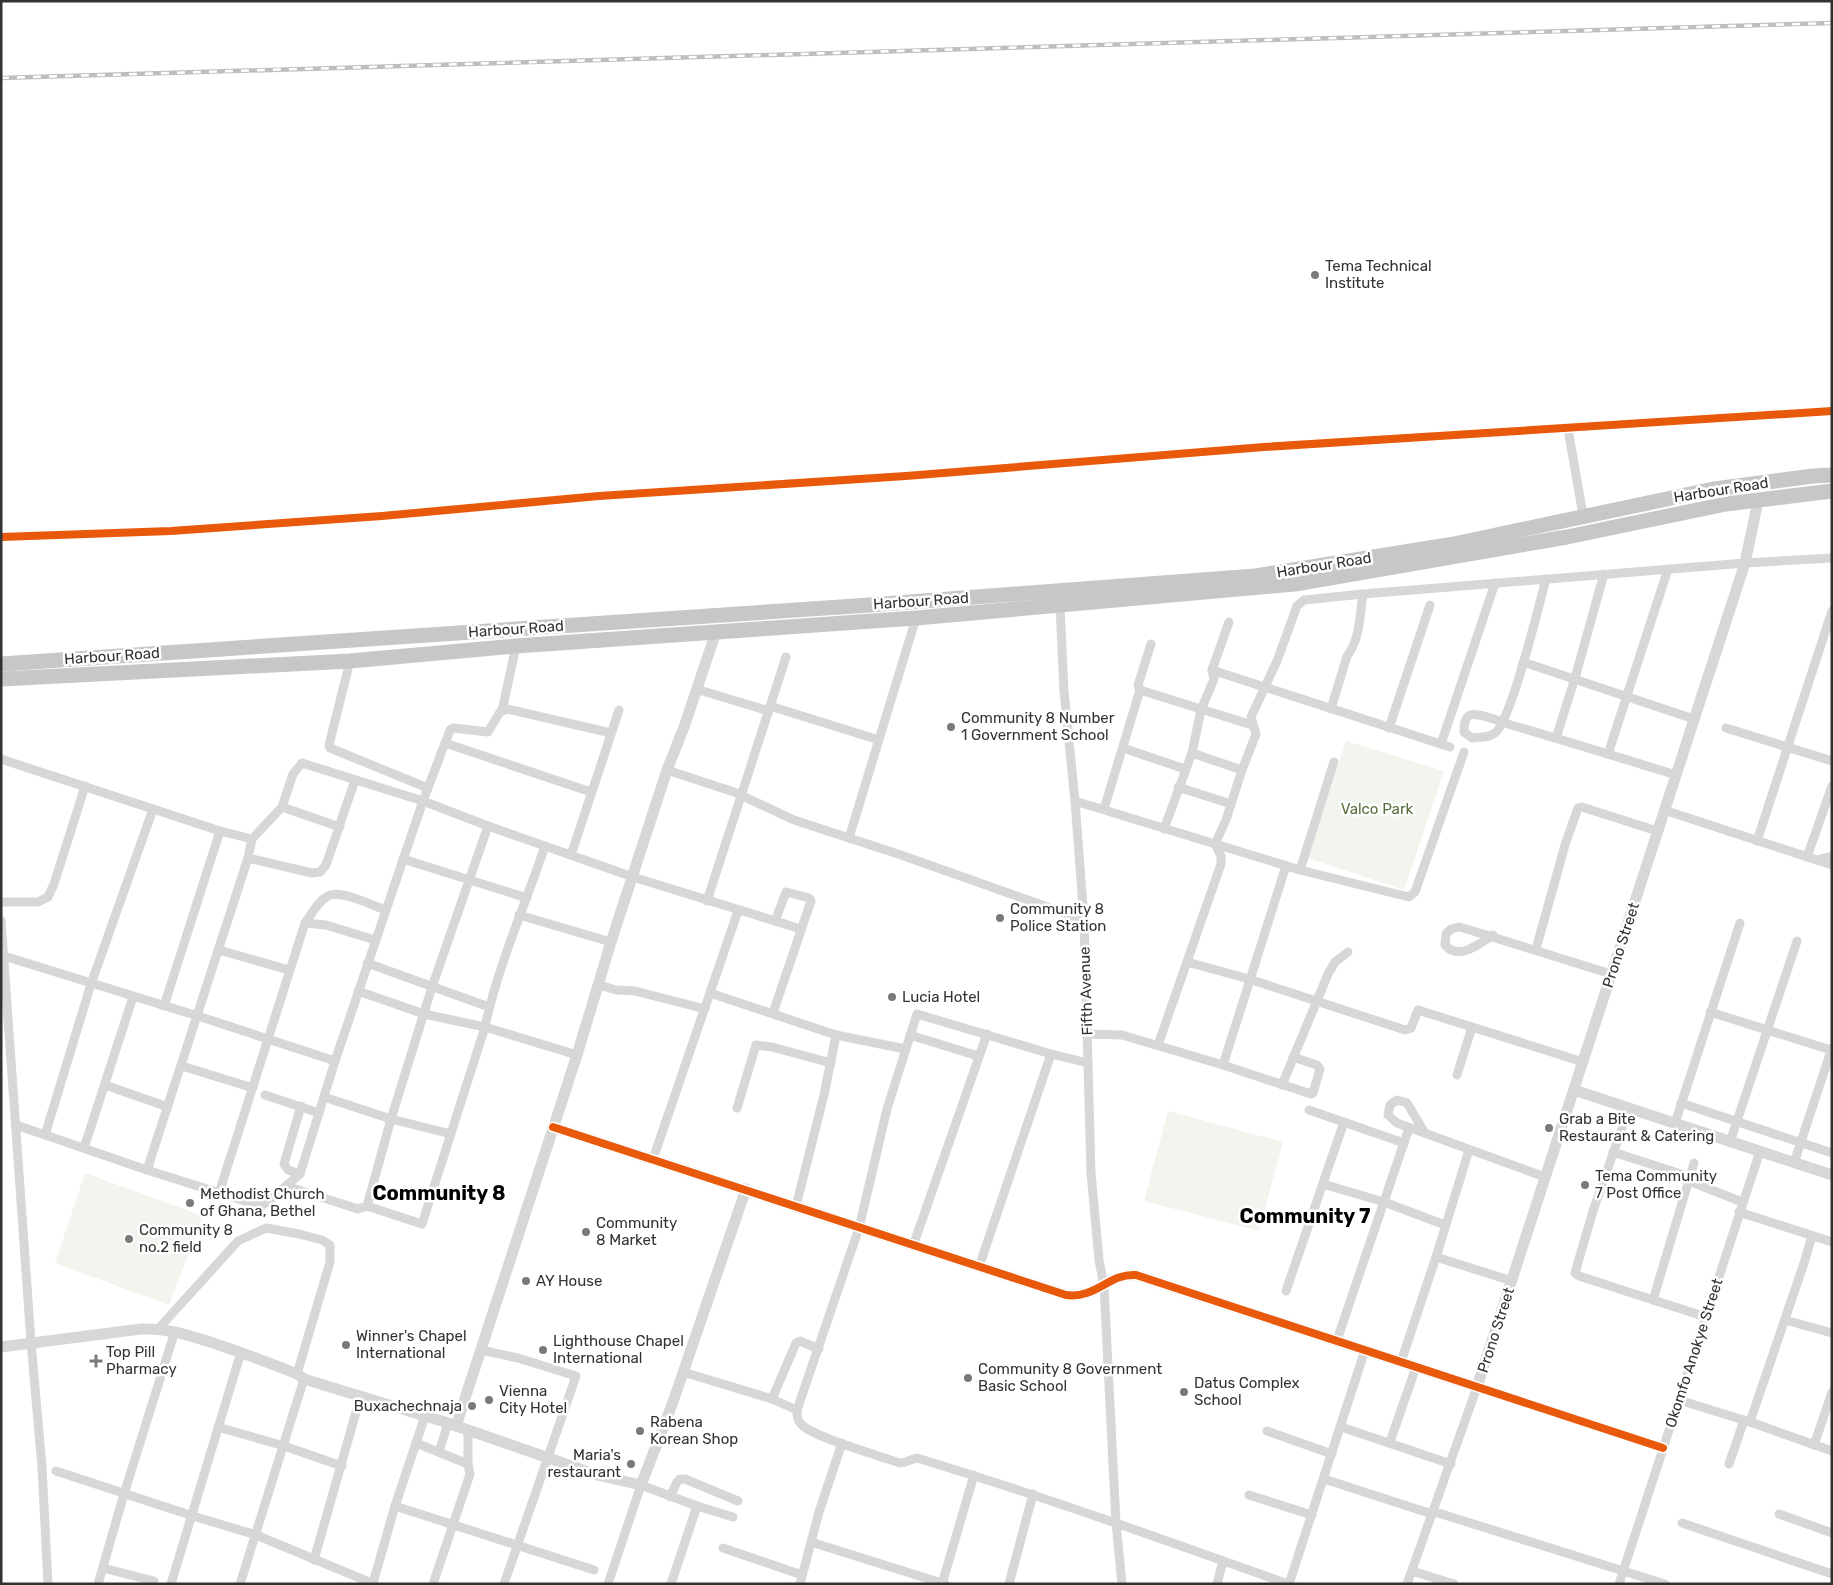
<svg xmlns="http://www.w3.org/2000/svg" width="1833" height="1585" viewBox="0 0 1833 1585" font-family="Rubik,sans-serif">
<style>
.green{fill:#f1f5ed}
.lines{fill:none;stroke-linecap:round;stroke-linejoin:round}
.minor{stroke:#d7d7d7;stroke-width:9}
.tertiary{stroke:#d7d7d7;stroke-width:11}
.trunk{stroke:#c7c7c7;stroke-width:15}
.rail-casing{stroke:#bebebe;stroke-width:4.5}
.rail{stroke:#fff;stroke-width:2.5;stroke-dasharray:8;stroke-linecap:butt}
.cycleway-casing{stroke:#fff;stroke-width:11}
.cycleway{stroke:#e8590c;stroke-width:8}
.poi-dot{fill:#7a7a7a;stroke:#fff;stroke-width:2}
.labels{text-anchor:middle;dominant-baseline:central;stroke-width:5;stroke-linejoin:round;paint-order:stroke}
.poi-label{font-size:15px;fill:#333;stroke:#fff;text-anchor:start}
.street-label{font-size:15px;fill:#333;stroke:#fff}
.park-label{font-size:15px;fill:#56703f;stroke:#fff}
.district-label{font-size:20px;font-weight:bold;fill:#000;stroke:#fff}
</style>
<rect width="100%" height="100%" fill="#fff"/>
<g class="green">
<polygon points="1346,741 1444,771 1404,890 1308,858"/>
<polygon points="1168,1111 1283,1142 1259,1231 1144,1201"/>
<polygon points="85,1173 203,1216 169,1305 55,1263"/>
</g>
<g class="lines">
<g class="minor">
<polyline points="1568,429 1583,515"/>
<polyline points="1,537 171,531 382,516 599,496 906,476 1264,447 1832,411"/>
<path d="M1546,579c-7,26 -35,142 -51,154 -6,5 -15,4 -23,5l-8,-6c0,-5 0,-14 6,-17 8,-3 32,7 41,10 55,16 110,33 165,50"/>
<polyline points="1060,606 1064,691 1075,801 1084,920 1091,1173 1099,1260 1104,1286 1116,1523 1122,1584"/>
<polyline points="350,661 329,745 330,748 428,788"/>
<polyline points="1523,662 1694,719"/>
<polyline points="1212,670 1450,747"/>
<polyline points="696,689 769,711"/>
<polyline points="1140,690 1252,725"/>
<polyline points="770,706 879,740"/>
<path d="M1331,709l16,-53c13,-16 13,-43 16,-62l382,-31 87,-5"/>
<polyline points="502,711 516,646"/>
<polyline points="1389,728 1430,605"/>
<polyline points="1726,728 1832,761"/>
<polyline points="1556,738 1575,678 1604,574"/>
<polyline points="445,743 591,792"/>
<polyline points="1441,744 1495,583"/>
<polyline points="1123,748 1185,769"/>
<polyline points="1192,753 1242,770"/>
<polyline points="1608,754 1668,569"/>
<polyline points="1,759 220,831 252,839"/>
<polyline points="667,770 734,792 794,820 901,855 1084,920"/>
<polyline points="1178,787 1231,804"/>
<polyline points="1075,801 1300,870 1409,897 1415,892 1464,752"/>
<polyline points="282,807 340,827"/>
<polyline points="1104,809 1140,690 1138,685 1151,644"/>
<polyline points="1664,810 1832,865"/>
<polyline points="1164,829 1192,753 1201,710 1214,679 1212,670 1229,622"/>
<polyline points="849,838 916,618"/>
<polyline points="1757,841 1832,611"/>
<polyline points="571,855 619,710"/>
<polyline points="1807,857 1832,786"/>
<polyline points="248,858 312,873 320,872 326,865 355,780"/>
<polyline points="403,859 527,898"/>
<polyline points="1817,860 1832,856"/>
<polyline points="1300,870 1334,762"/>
<polyline points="707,901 786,657"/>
<polyline points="1,902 38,902 48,897 54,884 85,786"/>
<polyline points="519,915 611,942"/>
<polyline points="1,920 31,1342 42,1467 48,1584"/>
<path d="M1493,935c-14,9 -34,26 -48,10l1,-11 5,-5 8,-2 11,3 141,44"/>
<path d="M375,940l-49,-15 -21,-2c6,-8 13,-22 23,-27 12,-7 44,9 57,14"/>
<polyline points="1536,949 1565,845 1578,808 1582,807 1657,831"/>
<polyline points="219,950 289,970"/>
<polyline points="4,956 198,1016 335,1061 423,801 488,826 633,877 801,929"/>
<polyline points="1187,962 1249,979 1405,1030 1411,1028 1418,1010 1583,1062"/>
<polyline points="367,963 489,1007"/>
<polyline points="599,985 616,990 635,991 705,1009"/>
<polyline points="358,991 424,1014 485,1027 577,1055"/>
<polyline points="710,993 836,1035 905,1049"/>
<polyline points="164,1006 220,831"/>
<polyline points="1710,1012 1831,1050"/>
<polyline points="773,1013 811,901 809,898 786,892 775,921"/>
<polyline points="1087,1034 1122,1035 1223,1065 1311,1094 1313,1093 1320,1069 1317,1065 1293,1057"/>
<polyline points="910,1035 978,1056"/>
<polyline points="1158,1045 1221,864 1221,856 1215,844 1226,820 1242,770 1256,734 1251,717 1277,661 1297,606 1304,600 1363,594"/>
<path d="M1088,1063l-37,-9 -134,-40 -30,95 -28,119 -62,182c0,6 0,10 4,14 11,13 79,32 99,39 6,0 11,-4 17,-5 125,38 248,82 371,126"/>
<polyline points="1223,1065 1286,866"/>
<polyline points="182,1066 253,1088"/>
<polyline points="1457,1075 1472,1027"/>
<polyline points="105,1085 168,1107"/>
<polyline points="1282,1085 1328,974 1335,962 1348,952"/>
<polyline points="265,1095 319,1113"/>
<polyline points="324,1097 391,1119 451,1134"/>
<polyline points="1681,1103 1832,1153"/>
<polyline points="737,1108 756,1045 772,1047 831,1063"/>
<polyline points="1629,1108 1593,1211 1575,1273 1579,1276 1706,1317"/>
<polyline points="1309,1110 1404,1143"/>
<polyline points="1675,1123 1740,923"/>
<polyline points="16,1125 147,1170 261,1206 272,1198 300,1174 335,1061"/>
<polyline points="1425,1133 1407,1103 1397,1100 1390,1105 1388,1115 1397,1123 1545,1177"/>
<polyline points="45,1135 91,984 153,809"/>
<polyline points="1730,1142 1797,941"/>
<polyline points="84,1148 133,997"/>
<polyline points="1613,1152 1684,1175 1689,1181 1742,1202"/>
<polyline points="653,1159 738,911"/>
<polyline points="1794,1163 1832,1048"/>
<polyline points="147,1170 248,858 252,839 282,807 293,774 302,763 423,801 450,730 453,728 488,732 500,712 507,709 611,733"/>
<polyline points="300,1174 288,1170 284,1164 301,1106"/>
<polyline points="1323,1184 1384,1202 1445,1225"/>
<path d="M286,1186l72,23 9,-3 55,18 63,-197c13,-62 40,-121 60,-181"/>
<polyline points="219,1193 305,923"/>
<polyline points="367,1206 391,1119 432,987 488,826"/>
<polyline points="796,1206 824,1095 836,1035"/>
<polyline points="1739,1212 1832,1242"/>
<polyline points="913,1246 987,1034"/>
<polyline points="1436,1257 1512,1281"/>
<polyline points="979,1267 1051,1054"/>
<polyline points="1286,1291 1344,1122"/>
<polyline points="1653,1300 1694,1163"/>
<polyline points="1785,1320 1832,1333"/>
<polyline points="159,1328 238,1241 266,1228 299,1234 322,1240 330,1245 330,1262 297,1374"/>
<polyline points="1337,1340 1409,1128"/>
<polyline points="481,1350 518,1358 576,1376 504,1584"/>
<polyline points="1401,1362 1436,1257 1469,1150"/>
<polyline points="683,1372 772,1399 797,1410"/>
<polyline points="772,1399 796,1343 800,1341 819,1349"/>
<polyline points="1679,1400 1750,1422 1832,1451"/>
<polyline points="1750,1422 1804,1263 1812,1236"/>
<polyline points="218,1427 284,1446 342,1466"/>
<polyline points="1341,1427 1451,1464"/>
<polyline points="1267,1431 1332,1454"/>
<polyline points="1390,1442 1416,1367"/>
<polyline points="416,1443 468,1464"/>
<polyline points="1814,1445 1832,1392"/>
<polyline points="439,1452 448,1423"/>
<polyline points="1729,1464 1744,1420"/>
<polyline points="56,1471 193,1516 256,1535 374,1584"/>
<polyline points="1324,1479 1432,1514"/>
<polyline points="1249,1495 1312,1515"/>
<polyline points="670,1497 677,1482 680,1479 685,1479 738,1501"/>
<polyline points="395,1506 594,1570"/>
<polyline points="1432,1511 1665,1584"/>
<polyline points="1779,1514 1832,1533"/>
<polyline points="1682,1523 1832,1574"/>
<polyline points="811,1542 945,1584"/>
<polyline points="723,1548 802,1575"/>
<polyline points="314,1560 360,1398"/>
<polyline points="103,1568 154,1581"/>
<polyline points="1412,1571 1454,1584"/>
<polyline points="373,1583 395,1506 425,1416"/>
<polyline points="98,1584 124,1494 175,1331"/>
<polyline points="171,1584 241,1352"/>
<polyline points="240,1584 304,1379"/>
<polyline points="433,1584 470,1474 468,1464 468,1431"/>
<polyline points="608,1584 641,1485 697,1506 733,1517"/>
<polyline points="671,1584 697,1506"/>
<polyline points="800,1584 819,1512 842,1443"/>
<polyline points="942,1584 974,1475"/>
<polyline points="1009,1584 1033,1494"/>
<polyline points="1217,1584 1223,1561"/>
<polyline points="1289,1584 1365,1350"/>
<polyline points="1407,1584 1477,1387 1663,1448"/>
<polyline points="1619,1584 1760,1151"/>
</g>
<g class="tertiary">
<polyline points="1574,1090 1832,1175"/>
<path d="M553,1127l513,168c30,4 43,-22 70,-20l341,112 268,-824 13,-62"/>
<path d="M1,1347l140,-18c26,-1 47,6 72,14 28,9 56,20 84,31l7,5 144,44 149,52 44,10 32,-83 73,-213"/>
<polyline points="456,1426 577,1055 611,942 667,770 684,727 716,632"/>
</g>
<g class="trunk">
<polyline points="1,664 870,605 1255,576 1454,544 1714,489 1813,476 1832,475"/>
<polyline points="1,679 350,661 516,646 916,618 1295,584 1567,537 1726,504 1832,491"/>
</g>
<g class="rail-casing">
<polyline id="rail" points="1,78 1832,23"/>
</g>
<use href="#rail" class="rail"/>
<g class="cycleway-casing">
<g id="cycleway">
<polyline points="1,537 171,531 382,516 599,496 906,476 1264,447 1832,411"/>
<path d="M553,1127l513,168c30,4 43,-22 70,-20l527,173"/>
</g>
</g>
<use href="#cycleway" class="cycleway"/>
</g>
<g class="poi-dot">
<circle cx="1315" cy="275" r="5"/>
<circle cx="951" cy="727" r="5"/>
<circle cx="1000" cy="918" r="5"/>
<circle cx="892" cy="997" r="5"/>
<circle cx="1549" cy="1128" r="5"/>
<circle cx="1585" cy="1185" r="5"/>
<circle cx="190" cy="1203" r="5"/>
<circle cx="586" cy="1232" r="5"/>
<circle cx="129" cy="1239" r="5"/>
<circle cx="526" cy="1281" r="5"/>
<circle cx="346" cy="1345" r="5"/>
<circle cx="543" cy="1350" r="5"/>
<path d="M93.5 1353.5h5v5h5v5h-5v5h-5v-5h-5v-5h5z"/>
<circle cx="968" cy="1378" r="5"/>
<circle cx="1184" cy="1392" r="5"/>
<circle cx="489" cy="1400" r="5"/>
<circle cx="472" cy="1406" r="5"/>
<circle cx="640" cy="1431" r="5"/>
<circle cx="631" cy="1464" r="5"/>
</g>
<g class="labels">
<g class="poi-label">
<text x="1325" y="266">Tema Technical<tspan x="1325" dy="17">Institute</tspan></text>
<text x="961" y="718">Community 8 Number<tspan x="961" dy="17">1 Government School</tspan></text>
<text x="1010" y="909">Community 8<tspan x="1010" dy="17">Police Station</tspan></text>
<text x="902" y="997">Lucia Hotel</text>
<text x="1559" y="1119">Grab a Bite<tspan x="1559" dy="17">Restaurant &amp; Catering</tspan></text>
<text x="1595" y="1176">Tema Community<tspan x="1595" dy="17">7 Post Office</tspan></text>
<text x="200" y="1194">Methodist Church<tspan x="200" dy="17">of Ghana, Bethel</tspan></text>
<text x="596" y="1223">Community<tspan x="596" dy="17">8 Market</tspan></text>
<text x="139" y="1230">Community 8<tspan x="139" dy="17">no.2 field</tspan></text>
<text x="536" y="1281">AY House</text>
<text x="356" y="1336">Winner's Chapel<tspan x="356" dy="17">International</tspan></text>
<text x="553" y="1341">Lighthouse Chapel<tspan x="553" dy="17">International</tspan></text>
<text x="106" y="1352">Top Pill<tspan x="106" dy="17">Pharmacy</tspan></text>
<text x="978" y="1369">Community 8 Government<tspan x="978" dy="17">Basic School</tspan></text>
<text x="1194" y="1383">Datus Complex<tspan x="1194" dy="17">School</tspan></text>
<text x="499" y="1391">Vienna<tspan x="499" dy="17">City Hotel</tspan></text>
<text x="462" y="1406" text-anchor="end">Buxachechnaja</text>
<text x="650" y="1422">Rabena<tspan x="650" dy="17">Korean Shop</tspan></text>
<text x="621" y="1455" text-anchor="end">Maria's<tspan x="621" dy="17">restaurant</tspan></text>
</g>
<g class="street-label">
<text transform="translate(1721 490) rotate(-9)">Harbour Road</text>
<text transform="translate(1324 565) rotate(-9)">Harbour Road</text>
<text transform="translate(921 601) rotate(-4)">Harbour Road</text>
<text transform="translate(516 629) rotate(-4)">Harbour Road</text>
<text transform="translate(112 656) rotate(-4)">Harbour Road</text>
<text transform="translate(1621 945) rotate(-72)">Prono Street</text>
<text transform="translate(1086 991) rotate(-92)">Fifth Avenue</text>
<text transform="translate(1496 1330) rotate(-72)">Prono Street</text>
<text transform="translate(1694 1353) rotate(-72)">Okomfo Anokye Street</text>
</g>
<g class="park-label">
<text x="1377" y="809">Valco Park</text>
</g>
<g class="district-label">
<text x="439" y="1193">Community 8</text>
<text x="1305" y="1216">Community 7</text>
</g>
</g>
<rect width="1833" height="1585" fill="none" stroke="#333333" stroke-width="5"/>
</svg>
